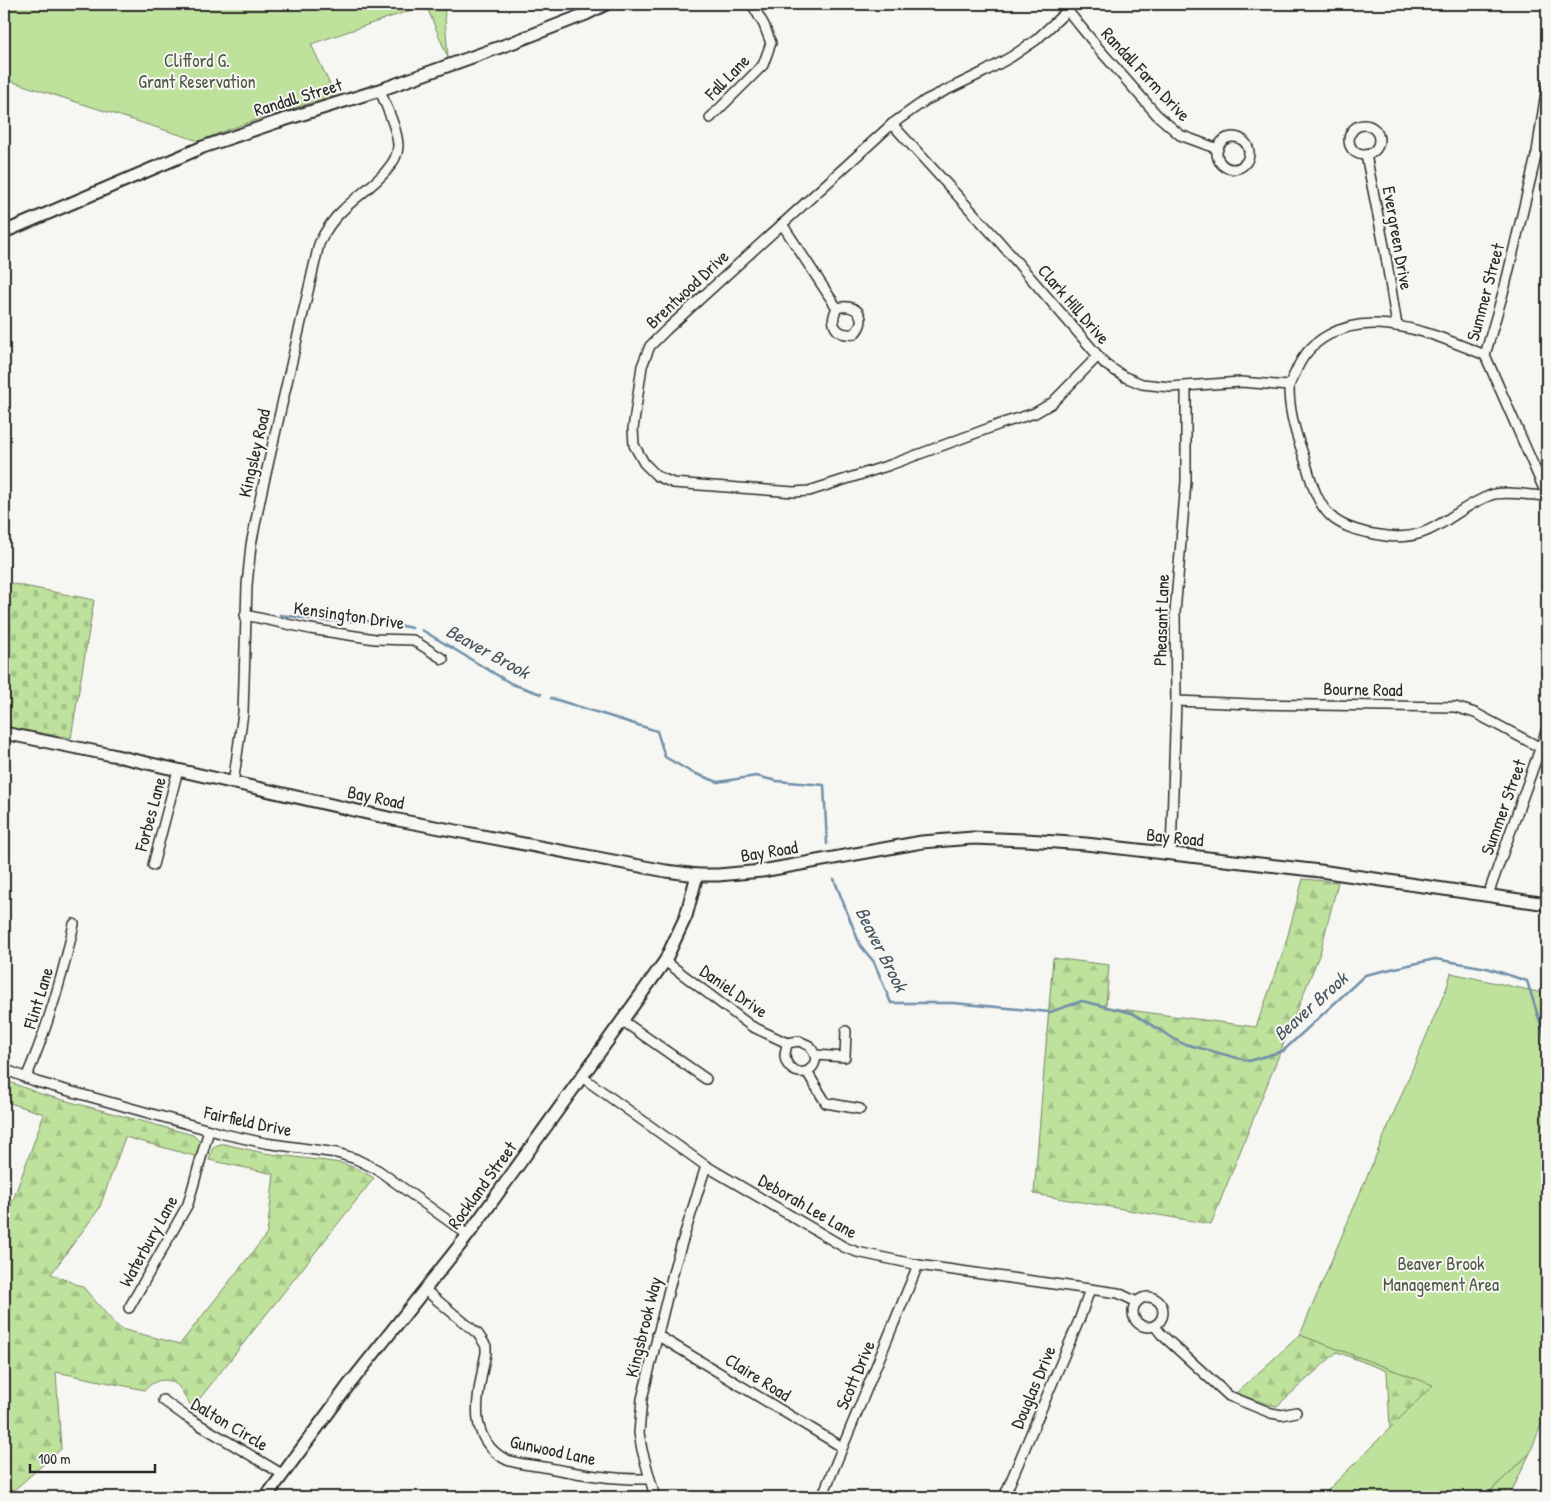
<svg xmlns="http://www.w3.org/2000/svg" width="1551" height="1501" viewBox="0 0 1551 1501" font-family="'Patrick Hand',sans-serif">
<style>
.forest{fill:url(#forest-firs);stroke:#748664}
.cemetery{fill:url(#cemetery-stones);stroke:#748664}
.green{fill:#bee29c;stroke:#748664}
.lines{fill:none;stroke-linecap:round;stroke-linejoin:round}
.stream{stroke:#6f8fa8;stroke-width:2.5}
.street-casing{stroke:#2b2b2b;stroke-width:12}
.secondary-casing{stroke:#2b2b2b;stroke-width:15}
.street{stroke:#f6f6f2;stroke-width:9}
.secondary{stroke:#f6f6f2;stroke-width:11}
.labels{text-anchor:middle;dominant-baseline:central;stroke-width:4;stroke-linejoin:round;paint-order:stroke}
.park-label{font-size:18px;fill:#505947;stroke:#f6f6f2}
.street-label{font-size:18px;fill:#2b2b2b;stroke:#f6f6f2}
.water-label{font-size:19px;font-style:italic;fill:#48555f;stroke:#f6f6f2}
</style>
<defs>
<pattern id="forest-firs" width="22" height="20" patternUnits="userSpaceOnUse" patternTransform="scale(1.25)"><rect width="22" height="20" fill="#bee29c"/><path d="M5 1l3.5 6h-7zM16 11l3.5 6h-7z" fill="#a3c287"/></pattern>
<pattern id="cemetery-stones" width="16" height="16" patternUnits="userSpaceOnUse" patternTransform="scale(1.25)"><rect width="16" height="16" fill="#bee29c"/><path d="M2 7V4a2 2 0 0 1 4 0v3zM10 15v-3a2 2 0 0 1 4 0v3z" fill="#a3c287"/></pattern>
</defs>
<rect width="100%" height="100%" fill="#f6f6f2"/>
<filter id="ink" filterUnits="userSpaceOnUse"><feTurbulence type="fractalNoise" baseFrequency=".02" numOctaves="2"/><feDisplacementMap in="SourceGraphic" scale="10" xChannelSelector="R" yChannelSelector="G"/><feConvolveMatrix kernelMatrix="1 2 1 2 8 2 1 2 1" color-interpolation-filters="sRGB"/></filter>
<g filter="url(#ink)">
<g class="forest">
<polygon points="1303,879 1338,882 1320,953 1211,1224 1034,1194 1053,958 1109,965 1106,1007 1256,1027 1283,953"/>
<path d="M4,1080l37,14 152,41 7,7 -2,15 -73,-20 -26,72 -48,65 32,13 32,37 6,5 59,15 87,-110 7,-60 -65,-14 4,-13 7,-3h4l40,9 77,10 17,6 16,9 -181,229c-8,-7 -8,-13 -14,-20 -10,-11 -25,-8 -34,3l-89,-18 5,77 -55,48h-2v-272l40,-111 -40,-13z"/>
<polygon points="1300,1335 1434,1384 1390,1428 1387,1371 1337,1352 1277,1406 1270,1405 1236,1393"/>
<polygon points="1530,1453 1509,1497 1484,1497"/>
</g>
<polygon class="cemetery" points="4,582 94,600 71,738 4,727"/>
<g class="green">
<polygon points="4,4 444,4 448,58 426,5 311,44 335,95 238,126 199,141 4,79"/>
<polygon points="1451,973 1547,994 1547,1410 1530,1453 1484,1497 1321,1497 1433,1385 1300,1335 1447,987"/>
</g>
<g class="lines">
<g class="stream">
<polyline points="280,615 327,621 379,621 412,628"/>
<polyline points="422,630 512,684 541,694"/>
<polyline points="551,698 657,731 665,757 691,772 718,782 756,776 777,781 824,785 827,844"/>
<polyline points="834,879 860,945 874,962 891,1003 953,1003 1050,1012 1082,1001 1132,1013 1181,1043 1249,1061 1283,1051 1365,975 1435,959 1487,968 1527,981 1547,1044"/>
</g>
<g class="street-casing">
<g id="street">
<polyline points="1062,4 1099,49 1157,115 1180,135 1218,149"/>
<polyline points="1068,10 1036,40 1011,57 984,72 926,100 892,124 666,330 650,346 642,366 633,429 634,445 644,463 657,476 673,483 794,492 809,491 890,465 1003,423 1035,413 1052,403 1098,356"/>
<polyline points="1547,85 1537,152 1505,286 1485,355 1547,496"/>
<polyline points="710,118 763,65 771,43 764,25 752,4"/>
<polyline points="892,124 997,239 1106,365 1125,377 1142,384 1170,387 1241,382 1289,386"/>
<circle cx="1364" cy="140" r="15"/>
<circle cx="1233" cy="153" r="16"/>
<polyline points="1366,155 1385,251 1397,326"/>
<path d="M782,224l55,84c19,-6 33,10 17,26 -19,2 -25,-11 -17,-26"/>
<path d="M1485,355c-35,-14 -71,-30 -109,-31 -34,-1 -67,15 -80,47 -2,5 -7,12 -7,17 0,22 6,44 13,63 8,23 12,52 32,68 12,9 32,14 46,16 53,10 68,-24 111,-40 15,-5 40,1 56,1"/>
<polyline points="245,615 310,629 375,639 413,640 443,659"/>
<polyline points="1176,701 1252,704 1455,707 1475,713 1541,748"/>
<path d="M233,784l10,-71 4,-128 4,-40 10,-50 58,-251c6,-13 13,-24 24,-34 16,-17 56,-40 55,-65 -1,-18 -12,-38 -18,-55"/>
<polyline points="1171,854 1176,701 1175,613 1186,482 1186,387"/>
<polyline points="153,865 178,770"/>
<polyline points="1488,895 1547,729"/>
<polyline points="665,961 751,1026 787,1043"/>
<polyline points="623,1021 706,1079"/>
<path d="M799,1041l11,5 6,11c-3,24 -31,17 -31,-2 0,-4 2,-8 2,-12z"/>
<polyline points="815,1055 845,1057 846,1031"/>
<polyline points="4,1069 37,1082 224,1134 265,1143 337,1153 356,1159 378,1170 468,1235"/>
<polyline points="807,1072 826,1103 860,1109"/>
<polyline points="582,1077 706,1166 844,1247 857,1252 918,1265 1118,1293 1137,1302"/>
<path d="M26,1078c22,-51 36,-99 48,-154"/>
<path d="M425,1290l53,44 8,12v7c-4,21 -13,55 -6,76 4,13 14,25 27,31 11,4 25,5 37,7 35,7 70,13 106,12"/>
<circle cx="1148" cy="1312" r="15"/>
<polyline points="129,1308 188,1204 209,1130"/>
<polyline points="1155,1326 1161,1334 1229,1396 1271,1413 1282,1415 1296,1412"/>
<polyline points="657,1335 842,1447"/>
<polyline points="163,1400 185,1416 282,1474"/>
<polyline points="655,1497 642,1450 639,1433 642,1399 675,1265 706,1166"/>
<polyline points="822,1497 918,1265"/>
<polyline points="1004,1497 1080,1318 1090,1289"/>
</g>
</g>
<g class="secondary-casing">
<g id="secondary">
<polyline points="4,232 203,147 277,122 380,90 514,42 586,14 606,4"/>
<polyline points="4,733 112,755 393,819 666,871 697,875 718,875 762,871 922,842 973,838 1026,840 1086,844 1320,871 1547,904"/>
<polyline points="266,1497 348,1386 468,1235 665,961 686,916 697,875"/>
</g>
</g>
<use href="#street" class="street"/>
<use href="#secondary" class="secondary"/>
</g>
</g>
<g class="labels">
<g class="park-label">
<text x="197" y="60">Clifford G.<tspan x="197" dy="21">Grant Reservation</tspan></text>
<text x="1441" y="1263">Beaver Brook<tspan x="1441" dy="21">Management Area</tspan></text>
</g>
<g class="street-label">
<text transform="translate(1146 74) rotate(47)">Randall Farm Drive</text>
<text transform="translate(727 77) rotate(-46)">Fall Lane</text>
<text transform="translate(298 97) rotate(-17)">Randall Street</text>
<text transform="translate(1398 238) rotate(80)">Evergreen Drive</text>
<text transform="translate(687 289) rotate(-43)">Brentwood Drive</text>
<text transform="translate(1485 292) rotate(-75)">Summer Street</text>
<text transform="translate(1074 304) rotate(49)">Clark Hill Drive</text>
<text transform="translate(254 453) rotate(-77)">Kingsley Road</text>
<text transform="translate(349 615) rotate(8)">Kensington Drive</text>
<text transform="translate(1161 620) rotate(-88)">Pheasant Lane</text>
<text transform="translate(1363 689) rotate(1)">Bourne Road</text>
<text transform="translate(376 797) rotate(12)">Bay Road</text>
<text transform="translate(1503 807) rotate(-70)">Summer Street</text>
<text transform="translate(150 814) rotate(-75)">Forbes Lane</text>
<text transform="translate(1175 837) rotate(6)">Bay Road</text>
<text transform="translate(769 851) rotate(-9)">Bay Road</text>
<text transform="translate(734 991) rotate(35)">Daniel Drive</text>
<text transform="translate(38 998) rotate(-73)">Flint Lane</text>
<text transform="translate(248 1121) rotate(12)">Fairfield Drive</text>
<text transform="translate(482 1185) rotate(-54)">Rockland Street</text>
<text transform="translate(808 1206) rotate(30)">Deborah Lee Lane</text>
<text transform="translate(148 1241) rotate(-61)">Waterbury Lane</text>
<text transform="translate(643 1327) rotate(-76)">Kingsbrook Way</text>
<text transform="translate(855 1375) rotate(-67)">Scott Drive</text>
<text transform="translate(758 1377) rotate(32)">Claire Road</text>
<text transform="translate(1033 1387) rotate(-67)">Douglas Drive</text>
<text transform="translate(230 1424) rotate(31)">Dalton Circle</text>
<text transform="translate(553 1450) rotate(12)">Gunwood Lane</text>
</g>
<g class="water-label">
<text transform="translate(488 651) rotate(29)">Beaver Brook</text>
<text transform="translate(882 949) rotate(63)">Beaver Brook</text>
<text transform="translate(1310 1006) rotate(-42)">Beaver Brook</text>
</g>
</g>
<rect width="1551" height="1501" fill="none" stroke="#f6f6f2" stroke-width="20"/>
<rect x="10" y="10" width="1531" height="1481" fill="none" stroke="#2b2b2b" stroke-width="2" filter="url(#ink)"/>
<path d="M30 1464v8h125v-8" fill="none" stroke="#2b2b2b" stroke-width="2.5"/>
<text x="38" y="1464" font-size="15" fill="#2b2b2b" stroke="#f6f6f2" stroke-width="4" paint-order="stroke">100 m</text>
</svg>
